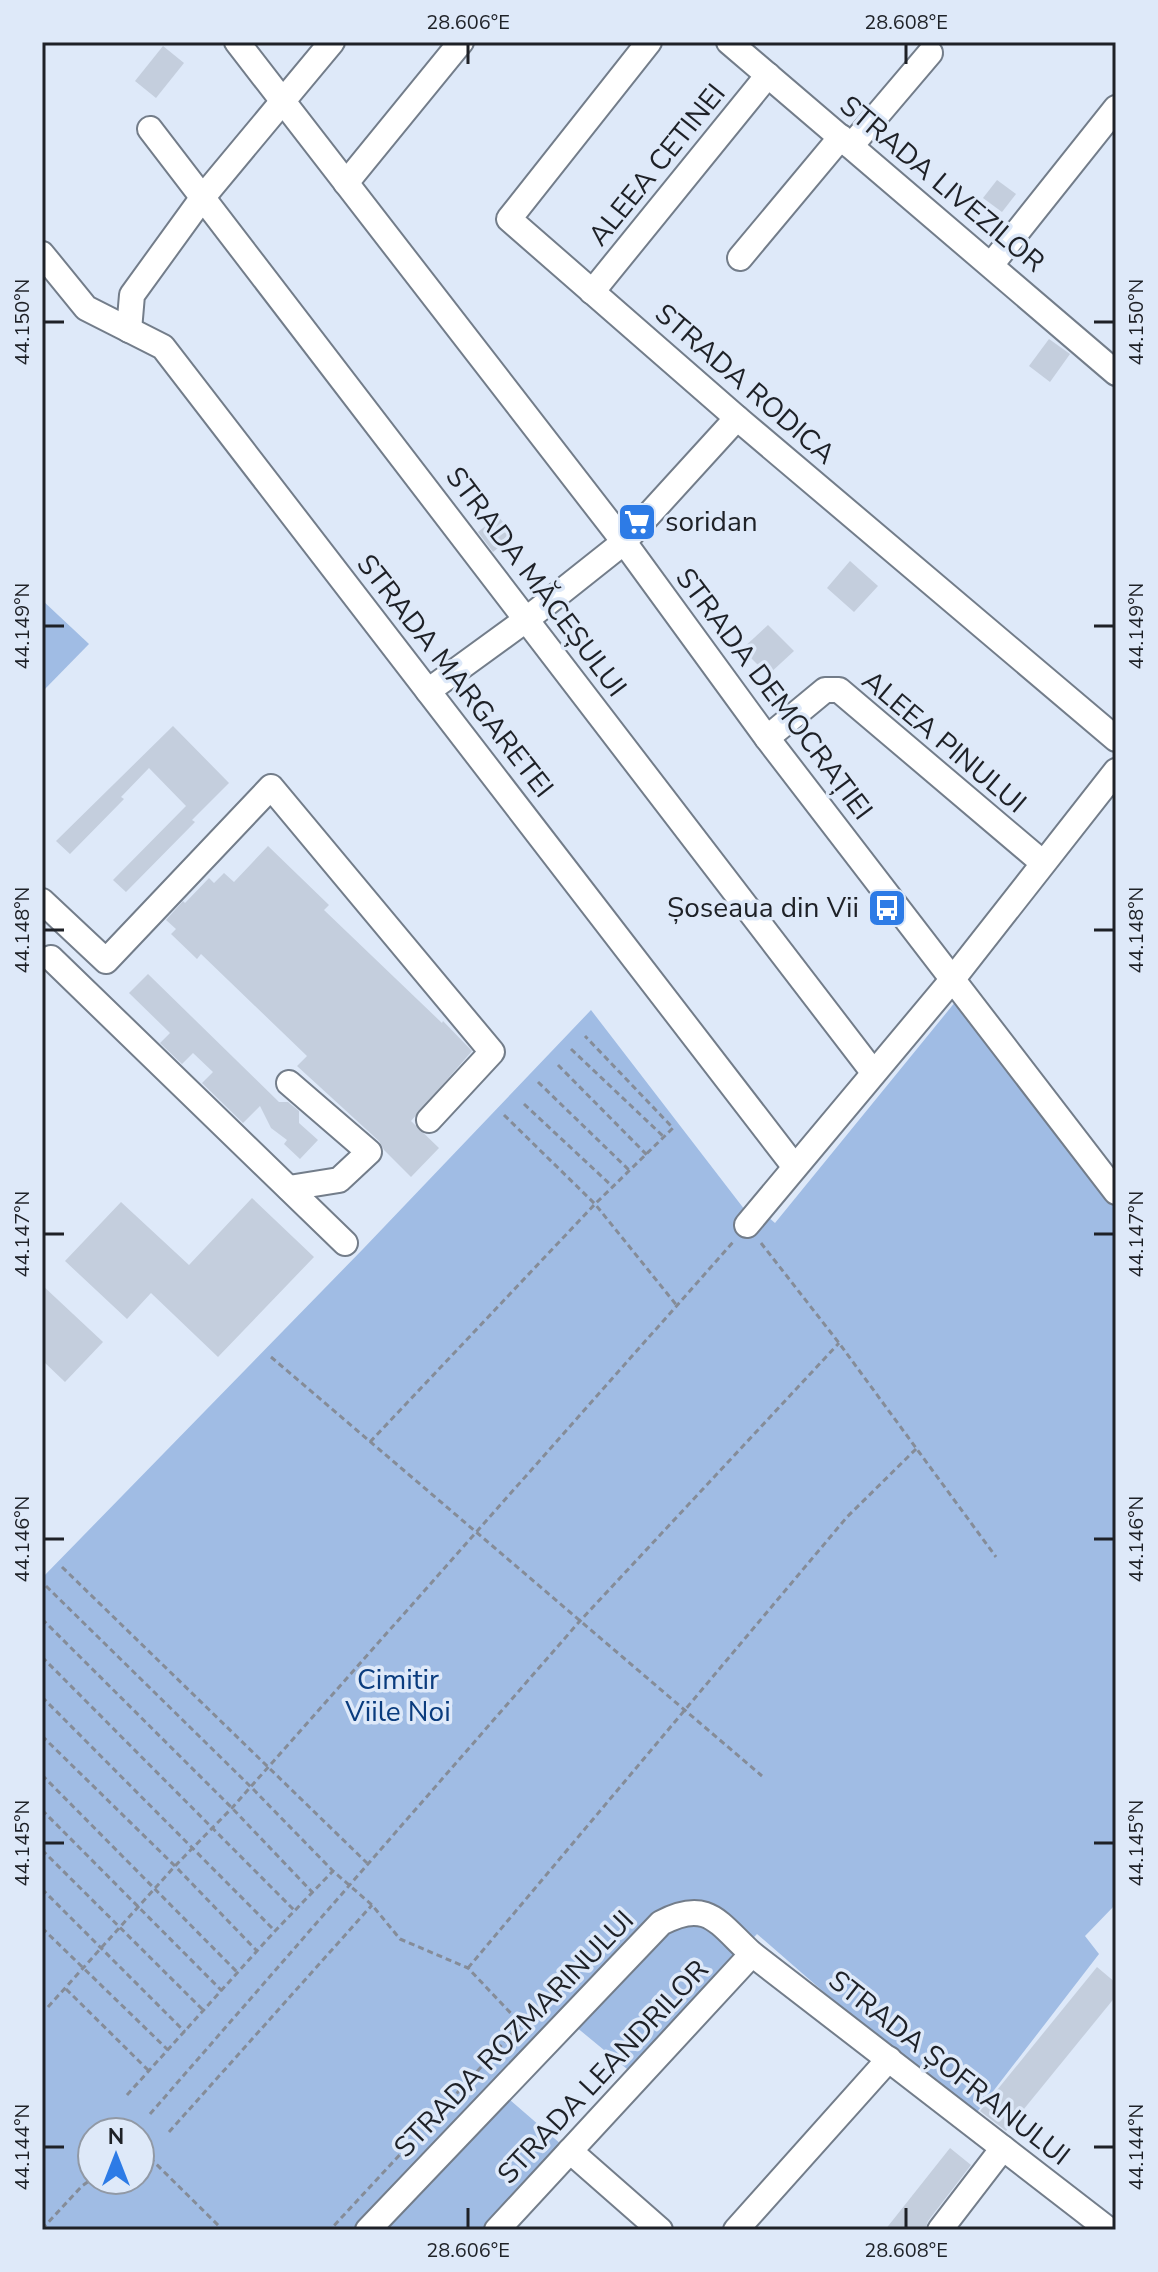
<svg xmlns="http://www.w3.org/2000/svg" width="1158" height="2272" viewBox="0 0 1158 2272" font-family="'Nunito Sans',sans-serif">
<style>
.green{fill:#a0bce4;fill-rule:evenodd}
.building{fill:#c4cedd}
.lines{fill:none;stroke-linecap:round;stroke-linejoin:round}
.minor-casing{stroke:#737d8a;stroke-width:28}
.path{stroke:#858c98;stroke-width:3;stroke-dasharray:6 4;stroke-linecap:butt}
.minor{stroke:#fff;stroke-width:24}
.ticks{fill:none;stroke:#1e2127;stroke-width:3}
.labels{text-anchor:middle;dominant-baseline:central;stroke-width:7;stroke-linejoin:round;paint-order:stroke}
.street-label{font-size:28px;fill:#1e2127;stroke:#dee9f9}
.poi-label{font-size:28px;fill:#1e2127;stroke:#dee9f9;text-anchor:start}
.park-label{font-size:28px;fill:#0a3c7e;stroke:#dee9f9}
.neatline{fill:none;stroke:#1e2127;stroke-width:3}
.ticks-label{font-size:20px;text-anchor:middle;fill:#1e2127}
</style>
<rect width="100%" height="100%" fill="#dee9f9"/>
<g class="green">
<polygon points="42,600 89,644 42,692"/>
<path d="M956,1001l160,208v695l-31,32 14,18 -128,166 -214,-186 -130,135 -63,-52 -68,71 66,57 -74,85h-446v-652l321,-329 228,-239 157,204 11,-5 16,14zM92,2132h48v48h-48z"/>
</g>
<g class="building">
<polygon points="163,46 184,63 156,98 135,81"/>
<polygon points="997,180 1016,194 1002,212 983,198"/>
<polygon points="1049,339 1070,354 1050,382 1029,366"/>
<polygon points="498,516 514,535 493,552 478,532"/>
<polygon points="850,561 878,586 854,612 827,588"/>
<polygon points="768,625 794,651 768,675 742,649"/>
<polygon points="173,726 229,783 192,820 195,822 126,892 113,880 186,806 149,768 121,797 124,799 70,854 56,841"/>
<polygon points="268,846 329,905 324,910 442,1023 443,1021 472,1051 411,1121 439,1148 411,1177 384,1150 379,1141 297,1066 307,1056 201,954 197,959 171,934 176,929 166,920 183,901 185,903 209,878 214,883 224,873 234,882"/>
<polygon points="148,974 279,1102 288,1102 299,1111 299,1123 318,1140 300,1159 284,1144 287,1140 271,1128 260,1106 243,1123 202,1083 213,1072 193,1053 182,1064 160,1043 170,1033 129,993"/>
<polygon points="252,1198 314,1257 218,1357 151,1293 127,1319 65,1261 121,1202 189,1265"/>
<polygon points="42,1285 103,1342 65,1382 42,1360"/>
<polygon points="1097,1967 1116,1983 1116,1996 1006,2131 980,2111"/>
<polygon points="950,2148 971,2165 928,2221 925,2230 885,2230"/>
</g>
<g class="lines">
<g class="minor-casing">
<g id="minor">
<polyline points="237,42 624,542 767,738 1116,1192"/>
<polyline points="649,42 509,219 737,418 1116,739"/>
<polyline points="729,42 1116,373"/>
<polyline points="150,129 873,1072"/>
<polyline points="851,146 930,53"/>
<polyline points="346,183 461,42"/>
<polyline points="42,254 86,308 163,347 794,1166"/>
<polyline points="740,258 841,137"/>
<polyline points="991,265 1116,108"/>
<polyline points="592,292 768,75"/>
<polyline points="129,330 132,295 203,197 332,42"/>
<polyline points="428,691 527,619 624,542 737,418"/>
<polyline points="767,738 825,690 839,690 1043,863"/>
<polyline points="42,901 106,961 271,787 492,1052 429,1120"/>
<polyline points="51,958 345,1243"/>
<polyline points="289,1083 369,1152 339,1180 289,1188"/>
<polyline points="747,1225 952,980 1116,771"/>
<polyline points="570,2151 660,2230"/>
<path d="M368,2230l293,-307c47,-25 57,0 91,31l357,276"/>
<polyline points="497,2230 752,1954"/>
<polyline points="736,2230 889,2059"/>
<polyline points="940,2230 1003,2148"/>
</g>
</g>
<g class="path">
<polyline points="571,1049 664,1137"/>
<polyline points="558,1065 647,1155"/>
<polyline points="538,1082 630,1171"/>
<polyline points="524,1104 613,1187"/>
<polyline points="504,1115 595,1204 678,1307"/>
<polyline points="761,1243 839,1343 996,1557"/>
<polyline points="271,1357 762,1776"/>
<polyline points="370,1442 595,1204 673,1128 585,1036"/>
<polyline points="62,1567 367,1863"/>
<polyline points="46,1586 251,1787 333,1871 372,1905 400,1939 468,1968 521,2024 330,2230"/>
<polyline points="42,1619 232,1808 313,1893"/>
<polyline points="42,1657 295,1911"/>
<polyline points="42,1697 275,1931"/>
<polyline points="42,1736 175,1866 257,1951"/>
<polyline points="42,1775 238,1973"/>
<polyline points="42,1810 222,1991"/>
<polyline points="42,1850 204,2011"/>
<polyline points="42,1889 185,2032"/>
<polyline points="42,1928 168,2050"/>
<polyline points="468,1968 847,1517 917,1448"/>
<polyline points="66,1989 149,2071"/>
<polyline points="48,2007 175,1866 232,1808 734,1241"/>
<polyline points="127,2095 275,1931 333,1871"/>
<polyline points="150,2114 579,1622 839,1343"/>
<polyline points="169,2132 372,1905"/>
<polyline points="140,2156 149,2157 223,2230"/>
<polyline points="42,2229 82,2186 92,2179"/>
</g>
<use href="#minor" class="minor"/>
</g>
<path class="ticks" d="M468,44v20M906,44v20M44,322h20M1094,322h20M44,626h20M1094,626h20M44,930h20M1094,930h20M44,1234h20M1094,1234h20M44,1539h20M1094,1539h20M44,1843h20M1094,1843h20M44,2147h20M1094,2147h20M468,2208v20M906,2208v20"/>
<defs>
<g id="supermarket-square" transform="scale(2)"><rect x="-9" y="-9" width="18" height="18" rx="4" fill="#2d7be6" stroke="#dee9f9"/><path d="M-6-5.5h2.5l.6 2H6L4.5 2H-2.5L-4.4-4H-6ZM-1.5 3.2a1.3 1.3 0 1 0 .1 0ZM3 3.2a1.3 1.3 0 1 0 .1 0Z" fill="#fff"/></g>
<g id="bus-square" transform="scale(2)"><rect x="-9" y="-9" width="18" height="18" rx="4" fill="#2d7be6" stroke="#dee9f9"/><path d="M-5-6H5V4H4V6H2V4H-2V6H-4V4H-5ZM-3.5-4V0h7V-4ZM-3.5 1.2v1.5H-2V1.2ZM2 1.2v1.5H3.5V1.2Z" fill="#fff"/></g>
</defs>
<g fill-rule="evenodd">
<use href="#supermarket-square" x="637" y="522"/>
<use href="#bus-square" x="887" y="908"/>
</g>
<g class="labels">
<g class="street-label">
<text transform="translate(657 165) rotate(-51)">ALEEA CETINEI</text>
<text transform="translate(942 184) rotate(40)">STRADA LIVEZILOR</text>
<text transform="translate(745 384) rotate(41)">STRADA RODICA</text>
<text transform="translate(536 582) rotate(53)">STRADA MĂCEȘULUI</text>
<text transform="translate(455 676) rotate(52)">STRADA MARGARETEI</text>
<text transform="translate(774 694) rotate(53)">STRADA DEMOCRAȚIEI</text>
<text transform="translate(944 742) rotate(40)">ALEEA PINULUI</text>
<text transform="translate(514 2034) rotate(-46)">STRADA ROZMARINULUI</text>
<text transform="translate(949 2068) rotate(38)">STRADA ȘOFRANULUI</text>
<text transform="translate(603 2072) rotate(-47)">STRADA LEANDRILOR</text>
</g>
<g class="poi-label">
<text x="665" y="522">soridan</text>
<text x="859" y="908" text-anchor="end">Șoseaua din Vii</text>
</g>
<g class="park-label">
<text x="398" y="1680">Cimitir<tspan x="398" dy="32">Viile Noi</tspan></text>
</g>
</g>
<rect width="1158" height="2272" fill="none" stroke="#dee9f9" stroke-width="88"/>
<g transform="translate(116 2156)"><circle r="38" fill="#dee9f9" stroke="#9199a5" stroke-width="2"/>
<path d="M0-6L14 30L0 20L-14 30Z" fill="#2d7be6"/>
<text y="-12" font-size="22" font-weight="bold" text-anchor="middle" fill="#1e2127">N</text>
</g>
<rect x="44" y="44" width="1070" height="2184" class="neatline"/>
<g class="ticks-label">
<text x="468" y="29">28.606°E</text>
<text x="906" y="29">28.608°E</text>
<text transform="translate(22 322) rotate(-90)" y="7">44.150°N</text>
<text transform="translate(1136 322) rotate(-90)" y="7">44.150°N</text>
<text transform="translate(22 626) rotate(-90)" y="7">44.149°N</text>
<text transform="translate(1136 626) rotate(-90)" y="7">44.149°N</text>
<text transform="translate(22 930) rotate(-90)" y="7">44.148°N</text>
<text transform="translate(1136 930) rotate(-90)" y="7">44.148°N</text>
<text transform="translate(22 1234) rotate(-90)" y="7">44.147°N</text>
<text transform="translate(1136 1234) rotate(-90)" y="7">44.147°N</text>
<text transform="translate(22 1539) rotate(-90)" y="7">44.146°N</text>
<text transform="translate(1136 1539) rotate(-90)" y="7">44.146°N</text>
<text transform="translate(22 1843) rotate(-90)" y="7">44.145°N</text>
<text transform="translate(1136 1843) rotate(-90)" y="7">44.145°N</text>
<text transform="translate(22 2147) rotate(-90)" y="7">44.144°N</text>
<text transform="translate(1136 2147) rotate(-90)" y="7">44.144°N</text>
<text x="468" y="2257">28.606°E</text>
<text x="906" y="2257">28.608°E</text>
</g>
</svg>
